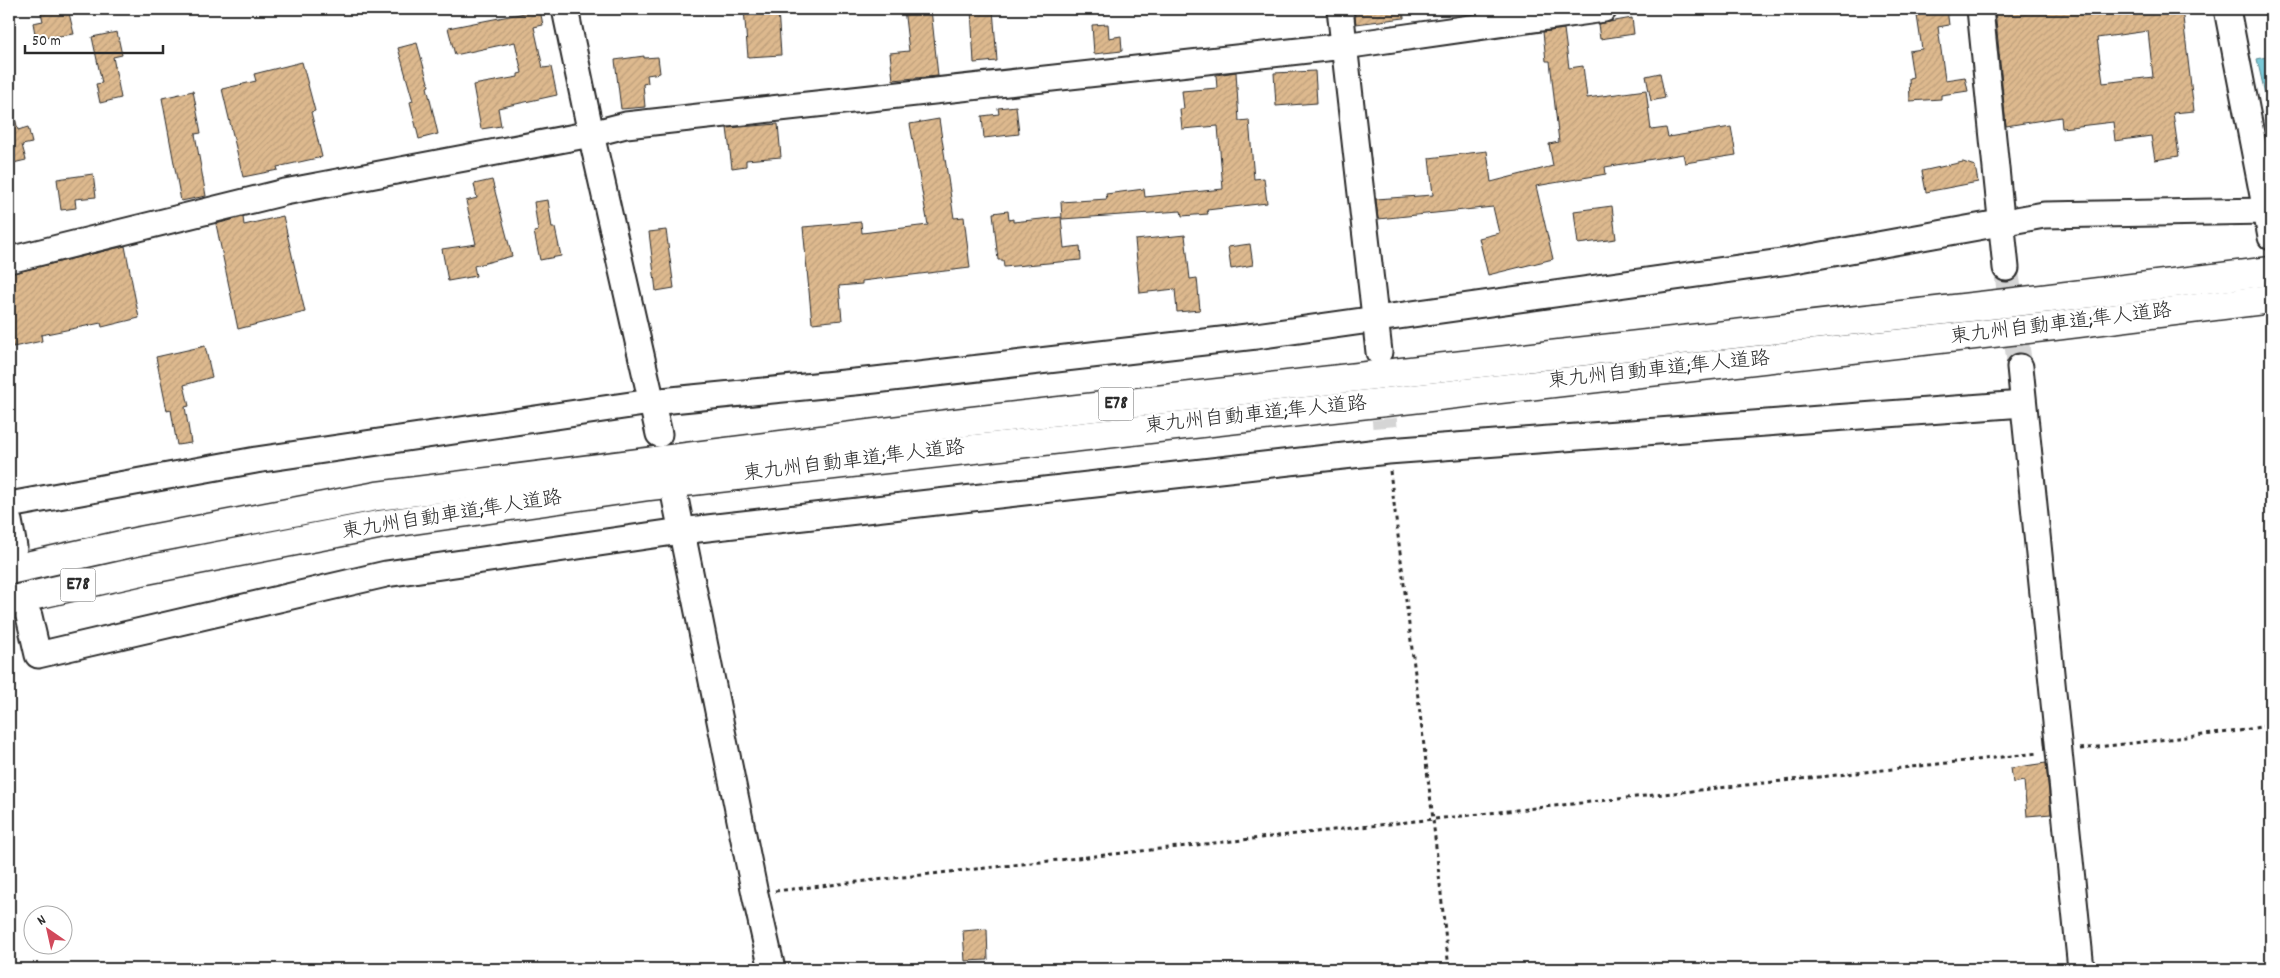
<svg xmlns="http://www.w3.org/2000/svg" width="2280" height="978" viewBox="0 0 2280 978" font-family="Dekko,'Klee One',sans-serif">
<style>
.water{fill:#7ac9d7;stroke:#5a8a92}
.building{fill:url(#building-hatch);stroke:#2b2b2b;fill-rule:evenodd}
.lines{fill:none;stroke-linecap:round;stroke-linejoin:round}
.minor-tunnel{stroke:#d5d5d5;stroke-width:25;stroke-dasharray:25 12;stroke-linecap:butt}
.minor-casing{stroke:#2b2b2b;stroke-width:29}
.highway-casing{stroke:#2b2b2b;stroke-width:31}
.path{stroke:#2b2b2b;stroke-width:3;stroke-dasharray:4 4;stroke-linecap:butt}
.minor{stroke:#fff;stroke-width:25}
.highway{stroke:#fff;stroke-width:28}
.labels{text-anchor:middle;dominant-baseline:central;stroke-width:4;stroke-linejoin:round;paint-order:stroke}
.shield{fill:#fff;stroke:#6b6b6b;stroke-width:1}
.shield-label{font-size:19px;font-weight:bold;fill:#2b2b2b}
.street-label{font-size:20px;fill:#2b2b2b;stroke:#fff}
</style>
<defs>
<pattern id="building-hatch" width="6" height="6" patternUnits="userSpaceOnUse" patternTransform="scale(1.25)"><rect width="6" height="6" fill="#ddb98e"/><path d="M-1 1l2-2M0 6l6-6M5 7l2-2" fill="none" stroke="#be9f7b"/></pattern>
</defs>
<rect width="100%" height="100%" fill="#fff"/>
<filter id="ink" filterUnits="userSpaceOnUse"><feTurbulence type="fractalNoise" baseFrequency=".02" numOctaves="2"/><feDisplacementMap in="SourceGraphic" scale="10" xChannelSelector="R" yChannelSelector="G"/><feConvolveMatrix kernelMatrix="1 2 1 2 8 2 1 2 1" color-interpolation-filters="sRGB"/></filter>
<g filter="url(#ink)">
<polygon class="water" points="2271,56 2271,120 2257,59"/>
<g class="building">
<polygon points="40,9 68,9 74,34 36,39 33,23 43,21"/>
<polygon points="744,9 778,9 781,55 748,57"/>
<polygon points="904,9 931,9 938,76 893,80 890,53 909,51"/>
<polygon points="971,9 993,9 997,61 974,63"/>
<polygon points="1354,9 1403,9 1404,18 1356,24"/>
<polygon points="1916,9 1947,9 1949,25 1938,27 1945,80 1965,77 1968,91 1941,95 1941,99 1910,101 1909,78 1913,77 1909,51 1922,49"/>
<path d="M2001,9h181l12,102 -21,2 6,43 -24,4 -4,-24 -36,5 -2,-19 -51,6 -1,-11 -55,9 -11,-116zM2148,31l5,46 -50,6 -6,-45z"/>
<polygon points="540,10 543,25 534,27 543,68 551,67 557,95 498,108 501,126 481,129 473,85 518,77 518,74 522,73 515,42 455,55 448,28"/>
<polygon points="1632,18 1634,34 1600,39 1598,24"/>
<polygon points="1108,24 1109,38 1121,36 1122,51 1094,54 1092,25"/>
<polygon points="1564,29 1569,68 1583,66 1587,98 1646,90 1651,130 1666,128 1668,137 1731,127 1736,155 1685,163 1683,154 1605,167 1606,174 1536,186 1553,259 1488,275 1479,238 1499,233 1493,207 1378,219 1376,199 1433,195 1429,158 1487,151 1491,182 1553,166 1549,144 1559,142 1550,61 1546,61 1543,32"/>
<polygon points="117,32 122,55 113,57 121,98 100,103 96,84 102,83 92,37"/>
<polygon points="417,43 429,86 427,87 438,134 419,139 410,102 413,101 398,48"/>
<polygon points="644,56 644,58 658,57 660,73 647,75 648,83 643,84 645,107 621,109 615,60"/>
<polygon points="302,62 315,111 311,112 322,157 277,167 278,170 243,177 222,89 256,81 254,74"/>
<polygon points="1315,71 1317,103 1276,106 1274,73"/>
<polygon points="1236,72 1239,121 1249,120 1254,179 1264,178 1267,203 1207,210 1208,214 1182,216 1181,211 1062,219 1061,202 1107,199 1106,194 1144,189 1145,197 1223,189 1218,126 1182,129 1180,109 1184,109 1182,91 1217,88 1216,75"/>
<polygon points="1660,73 1665,98 1651,101 1646,76"/>
<polygon points="193,91 201,133 195,134 206,196 181,201 162,98"/>
<polygon points="1016,106 1019,134 984,138 982,116 999,114 998,108"/>
<polygon points="9,114 14,114 18,130 28,127 32,143 22,145 26,160 9,164"/>
<polygon points="939,119 954,218 964,217 970,268 862,281 862,284 839,286 842,320 812,323 803,227 861,222 862,233 928,225 910,124"/>
<polygon points="778,124 781,157 746,160 746,166 732,168 727,128"/>
<polygon points="1963,162 1975,166 1978,182 1926,192 1922,171"/>
<polygon points="93,174 96,197 75,199 76,208 61,210 57,179"/>
<polygon points="492,180 512,256 474,266 476,276 448,281 442,249 476,244 466,201 477,198 474,184"/>
<polygon points="548,200 552,228 555,228 561,256 540,260 534,232 538,231 534,202"/>
<polygon points="1612,206 1616,239 1578,244 1574,211"/>
<polygon points="1008,211 1009,220 1013,219 1013,222 1061,217 1064,248 1080,246 1081,260 1004,267 1003,260 998,260 993,213"/>
<polygon points="283,216 305,312 238,329 216,224 243,217 244,225"/>
<polygon points="666,230 674,288 656,291 649,232"/>
<polygon points="1185,235 1190,279 1197,278 1200,310 1177,312 1175,289 1140,293 1135,240"/>
<polygon points="1250,244 1253,265 1231,269 1228,247"/>
<polygon points="125,246 139,318 102,327 101,323 41,335 42,341 13,347 12,341 9,342 9,274"/>
<polygon points="205,346 212,377 184,385 189,406 185,407 191,443 177,445 171,410 167,411 156,357"/>
<polygon points="2046,763 2051,814 2027,816 2024,781 2013,783 2011,768"/>
<polygon points="987,929 988,960 965,961 963,931"/>
</g>
<g class="lines">
<g class="minor-tunnel">
<polyline points="2006,268 2020,367"/>
<polyline points="1381,382 1385,427"/>
</g>
<g class="minor-casing">
<g id="minor">
<polyline points="565,9 591,134 659,434"/>
<polyline points="1340,9 1379,352"/>
<polyline points="1980,9 2006,268"/>
<polyline points="2227,9 2271,237"/>
<polyline points="9,260 285,192 591,134 626,125 1344,46 1604,9"/>
<polyline points="2020,367 2081,969"/>
<polyline points="675,498 755,894 772,969"/>
<polyline points="9,505 256,460 651,402 875,380 1256,336 1789,261 2044,215 2267,211"/>
<polyline points="9,521 14,547"/>
<polyline points="29,616 38,655 386,574 681,531 1388,451 2023,404"/>
</g>
</g>
<g class="highway-casing">
<g id="highway">
<polyline points="9,570 140,541 377,496 972,421 2050,298 2271,271"/>
<polyline points="9,601 146,570 378,525 649,486 2054,326 2271,299"/>
</g>
</g>
<g class="path">
<polyline points="1390,471 1433,819 1449,969"/>
<polyline points="2080,749 2239,731 2271,725"/>
<polyline points="775,891 2039,753"/>
</g>
<use href="#minor" class="minor"/>
<use href="#highway" class="highway"/>
</g>
</g>
<g class="labels">
<g class="shield">
<rect x="1098.5" y="387.5" width="35" height="33" rx="4"/>
<rect x="60.5" y="568.5" width="35" height="33" rx="4"/>
</g>
<g class="shield-label">
<text x="1116" y="404">E78</text>
<text x="78" y="585">E78</text>
</g>
<g class="street-label">
<text transform="translate(2061 325) rotate(-7)">東九州自動車道;隼人道路</text>
<text transform="translate(1659 371) rotate(-6)">東九州自動車道;隼人道路</text>
<text transform="translate(1256 416) rotate(-6)">東九州自動車道;隼人道路</text>
<text transform="translate(854 462) rotate(-7)">東九州自動車道;隼人道路</text>
<text transform="translate(452 516) rotate(-9)">東九州自動車道;隼人道路</text>
</g>
</g>
<rect width="2280" height="978" fill="none" stroke="#fff" stroke-width="30"/>
<rect x="15" y="15" width="2250" height="948" fill="none" stroke="#2b2b2b" stroke-width="2" filter="url(#ink)"/>
<g transform="translate(48 930) rotate(326)"><circle r="24" fill="#ffffff" stroke="#aaaaaa"/>
<path d="M0-4L9 19L0 12L-9 19Z" fill="#d1495b"/>
<text y="-8" font-size="14" font-weight="bold" text-anchor="middle" fill="#2b2b2b">N</text>
</g>
<path d="M25 45v8h138v-8" fill="none" stroke="#2b2b2b" stroke-width="2.5"/>
<text x="32" y="45" font-size="15" fill="#2b2b2b" stroke="#ffffff" stroke-width="4" paint-order="stroke">50 m</text>
</svg>
